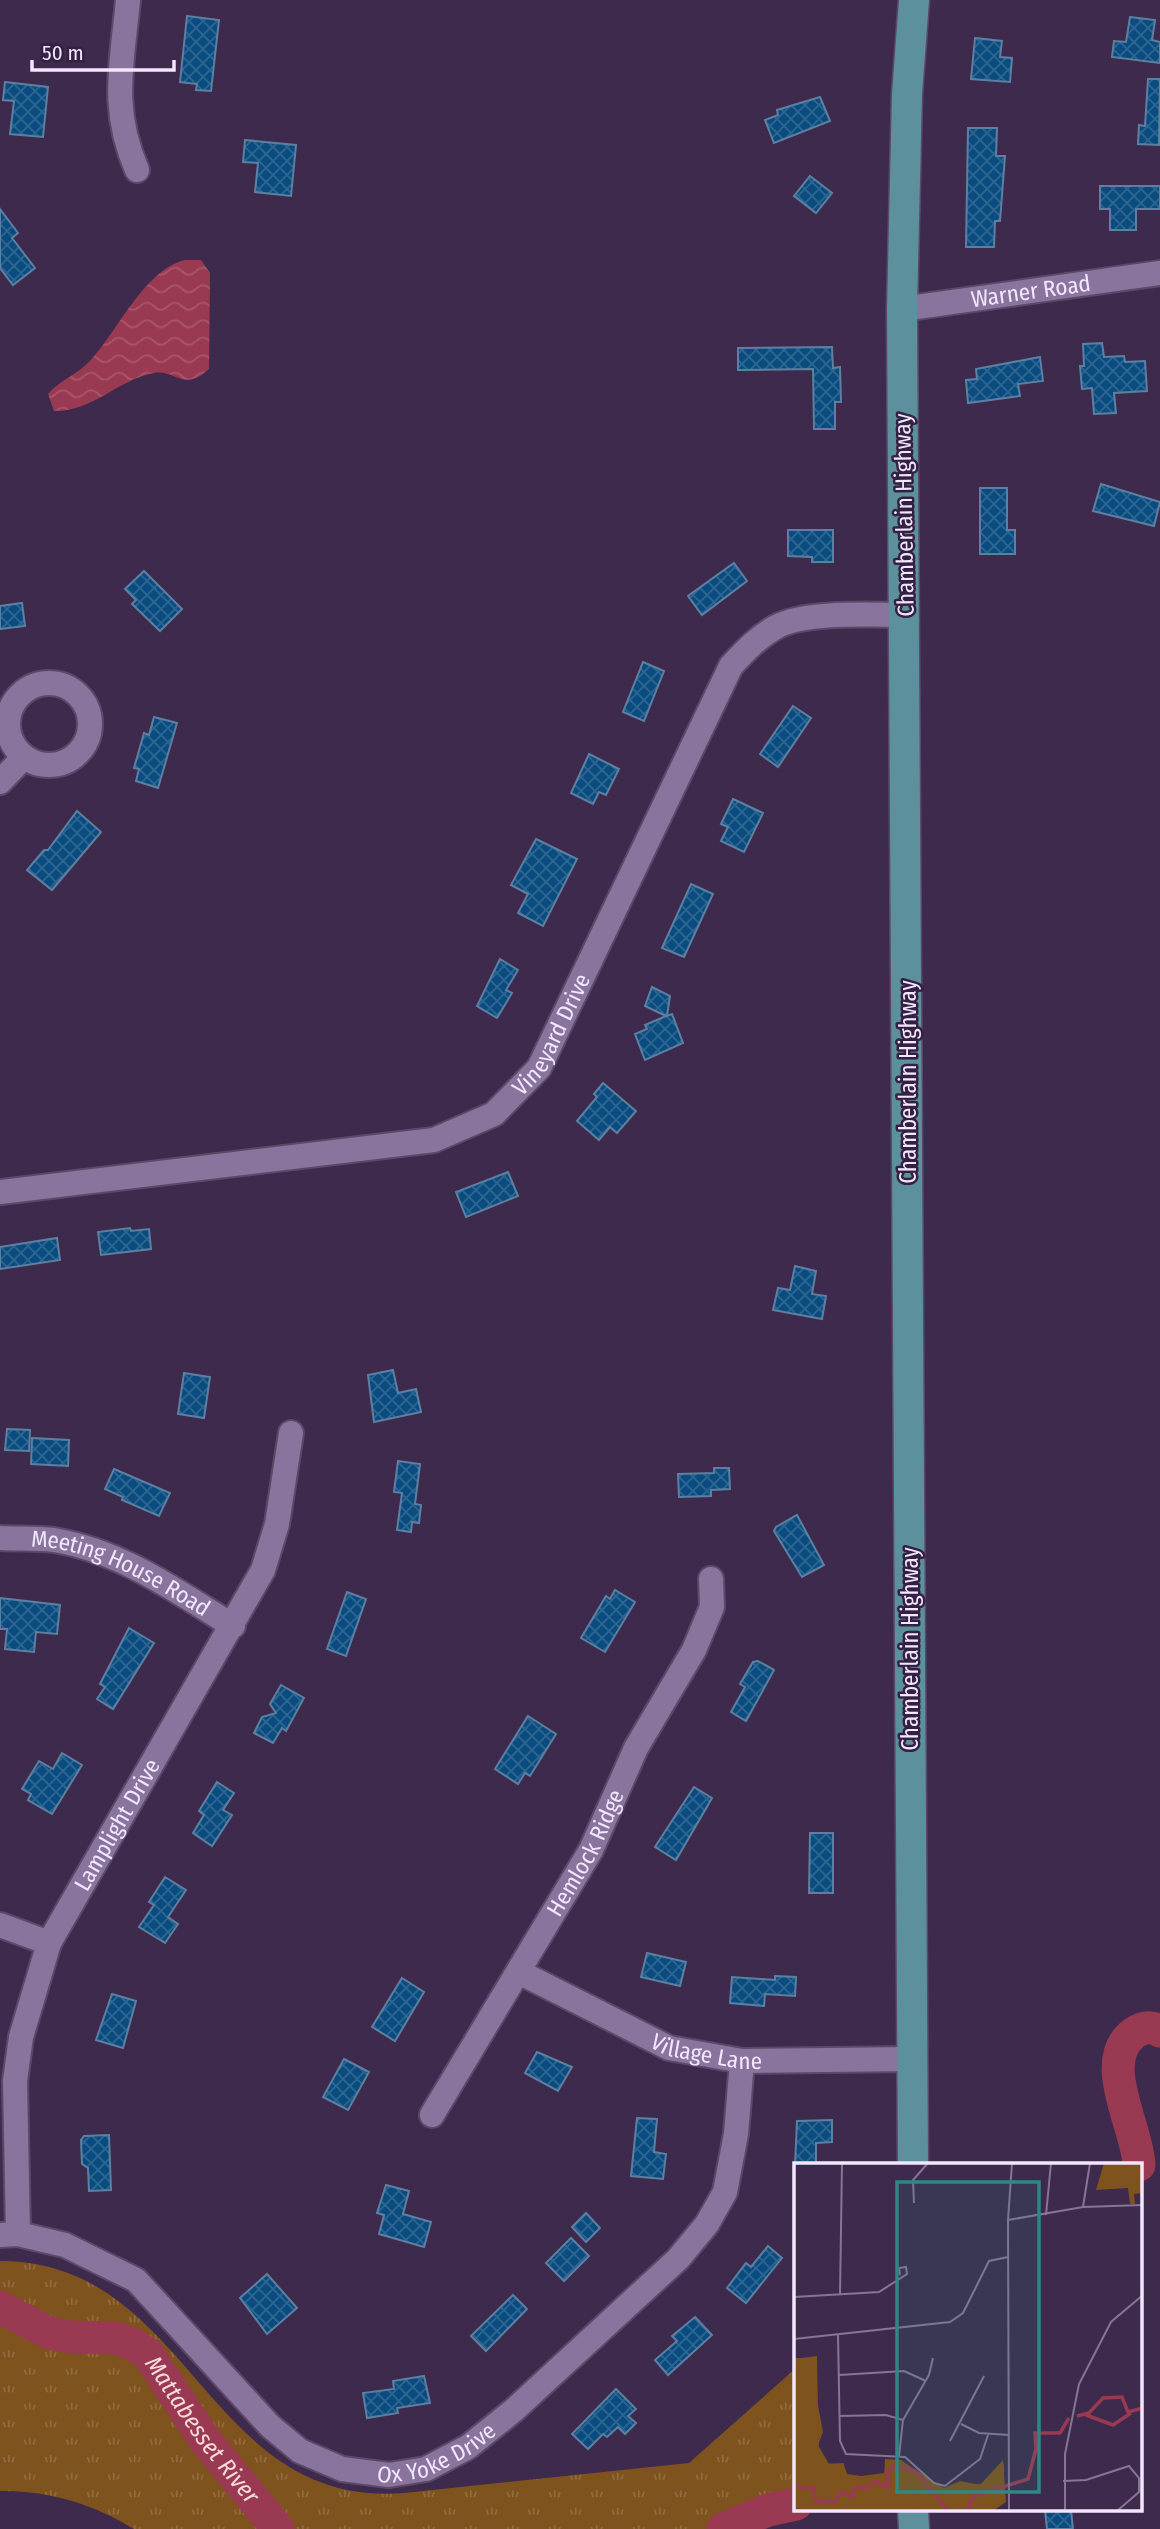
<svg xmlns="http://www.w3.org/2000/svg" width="1160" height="2529" viewBox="0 0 1160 2529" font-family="'Fira Sans Condensed',sans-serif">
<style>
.park{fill:url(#park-tufts)}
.water{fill:url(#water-waves)}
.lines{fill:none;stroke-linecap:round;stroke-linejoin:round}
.river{stroke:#9a3a52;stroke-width:33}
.building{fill:url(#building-cross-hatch);stroke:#5d80a2;stroke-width:2}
.minor-casing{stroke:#5a4967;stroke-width:28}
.major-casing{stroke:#5a4967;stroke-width:33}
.minor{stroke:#89749d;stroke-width:24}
.major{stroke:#5b909c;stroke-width:30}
.labels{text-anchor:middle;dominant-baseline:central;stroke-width:5;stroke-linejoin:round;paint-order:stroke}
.street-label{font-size:23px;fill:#f2e7fe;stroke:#332042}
.water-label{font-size:24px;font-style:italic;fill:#f8dbdf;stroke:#332042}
.inset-river{fill:none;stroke:#9a3a52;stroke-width:3.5}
.inset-road{fill:none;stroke:#857694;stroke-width:2}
.view{fill:#318784;fill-opacity:0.15;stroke:#318784;stroke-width:3.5}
.inset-edge{fill:none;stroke:#f2e7fe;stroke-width:3.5}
</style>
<defs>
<pattern id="park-tufts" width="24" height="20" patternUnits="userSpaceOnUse" patternTransform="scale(1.75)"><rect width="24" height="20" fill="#7e531d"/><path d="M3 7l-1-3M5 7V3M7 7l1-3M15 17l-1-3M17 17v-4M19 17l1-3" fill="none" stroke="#916c3f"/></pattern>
<pattern id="water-waves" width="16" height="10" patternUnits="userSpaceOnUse" patternTransform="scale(1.75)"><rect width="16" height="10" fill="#9a3a52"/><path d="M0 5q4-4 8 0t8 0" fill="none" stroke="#a9566c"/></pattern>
<pattern id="building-cross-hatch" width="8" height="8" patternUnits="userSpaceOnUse" patternTransform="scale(1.75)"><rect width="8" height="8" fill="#0a4c7f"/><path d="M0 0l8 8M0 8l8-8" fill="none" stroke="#2e6692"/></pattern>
</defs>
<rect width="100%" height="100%" fill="#3d2a4d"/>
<path class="park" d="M0,2261c192,0 205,248 404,232l285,-30 107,-95v131l-30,13 -54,17h-578c-40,-25 -87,-39 -134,-38z"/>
<path class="water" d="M185,260h16l9,13 -1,96c-26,24 -33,0 -55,4 -38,7 -58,38 -100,38l-6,-17c12,-14 30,-20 42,-33 28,-30 54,-91 95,-101z"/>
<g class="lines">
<g class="river">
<path d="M1139,2165c-1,-37 -43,-104 -5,-132 9,-6 17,-7 26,-2"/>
<path id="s1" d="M0,2307l49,26 22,4 45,1 17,6 15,10 57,86 73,89"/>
<polyline points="723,2529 768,2510 796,2504"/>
</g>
</g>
<g class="building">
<polygon points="187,16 219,20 211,91 196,90 197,84 180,82"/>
<polygon points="1130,17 1155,20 1152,40 1160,42 1160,63 1112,57 1114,41 1126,42"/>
<polygon points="975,38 1002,41 1000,57 1012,58 1010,82 971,79"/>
<polygon points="1148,79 1160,79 1159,145 1138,144 1139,125 1145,126"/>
<polygon points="5,82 48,87 43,137 10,134 14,101 3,100"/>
<polygon points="820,97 830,121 774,143 765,120 778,115 777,110"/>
<polygon points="968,128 997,128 996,156 1005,156 1000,221 995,221 994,247 966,247"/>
<polygon points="245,140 296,145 291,196 255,192 258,163 243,162"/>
<polygon points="810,176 832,193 816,213 794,196"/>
<polygon points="1100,186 1160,186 1160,209 1136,209 1136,230 1110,230 1110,209 1100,209"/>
<polygon points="0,209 18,233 12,238 35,268 13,285 0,268"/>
<polygon points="1102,343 1104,357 1124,356 1125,362 1145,361 1147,391 1114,393 1116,413 1094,414 1092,388 1082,389 1080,366 1084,366 1083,344"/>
<polygon points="832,347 833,368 840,367 841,402 835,402 835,429 814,429 813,369 738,370 738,348"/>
<polygon points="1040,357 1043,381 1018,384 1020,396 968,403 966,380 977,379 976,369"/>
<polygon points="1101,484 1160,502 1154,526 1093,511"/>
<polygon points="980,488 1007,488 1007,530 1015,530 1015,554 980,554"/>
<polygon points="788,530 833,530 833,562 812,562 812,557 788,556"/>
<polygon points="734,563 747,581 702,615 688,596"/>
<polygon points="144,571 182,609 160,631 132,604 136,600 125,589"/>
<polygon points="22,603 25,626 0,629 0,606"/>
<polygon points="643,662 664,671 644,721 623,712"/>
<polygon points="793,706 811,718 778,767 760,754"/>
<polygon points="154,717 177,723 158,788 136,781 139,769 134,768 144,733 149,735"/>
<polygon points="589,754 619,769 606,795 599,792 593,804 571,793"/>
<polygon points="733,799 763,813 744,852 721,841 728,827 721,824"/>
<polygon points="77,811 101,832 52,890 27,870 44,850 48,850"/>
<polygon points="536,839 577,859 543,926 518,913 528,894 511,885"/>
<polygon points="691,884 713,894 684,957 662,948"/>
<polygon points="500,959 518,970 506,990 512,993 497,1018 477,1006"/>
<polygon points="652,987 670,996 667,1016 672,1014 683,1043 645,1060 635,1034 647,1029 645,1025 666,1016 645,1006"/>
<polygon points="603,1083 636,1111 617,1133 610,1127 599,1140 577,1121 597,1097 594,1094"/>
<polygon points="508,1172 518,1196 466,1217 456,1192"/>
<polygon points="130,1228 131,1231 149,1229 151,1249 101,1255 98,1232"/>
<polygon points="57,1238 60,1260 0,1269 0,1247"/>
<polygon points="795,1266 816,1271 812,1294 826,1296 822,1319 773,1310 778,1288 790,1290"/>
<polygon points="393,1370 398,1393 416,1389 421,1412 374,1422 368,1375"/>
<polygon points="184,1373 210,1377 204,1418 178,1414"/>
<polygon points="7,1429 30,1430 29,1451 5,1450"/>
<polygon points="32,1438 69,1440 68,1466 31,1464"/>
<polygon points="398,1461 420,1464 415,1504 421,1505 419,1523 412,1522 411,1532 397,1530 402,1493 394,1492"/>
<polygon points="714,1468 729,1468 730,1489 711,1490 711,1496 679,1497 678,1474 714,1473"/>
<polygon points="114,1469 170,1493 159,1516 122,1500 123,1497 105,1489"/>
<polygon points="797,1515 824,1565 802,1577 774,1531 776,1527"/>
<polygon points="615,1590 635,1602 605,1652 581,1638 606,1596 610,1599"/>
<polygon points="347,1592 366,1599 346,1656 327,1649"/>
<polygon points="0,1598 60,1605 57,1634 36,1632 34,1652 5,1649 7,1629 0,1629"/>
<polygon points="129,1628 154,1643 113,1709 97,1699 105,1687 100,1684"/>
<polygon points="758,1661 774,1670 746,1721 731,1712 745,1687 740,1684 753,1662"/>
<polygon points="281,1685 304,1698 286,1731 282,1728 273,1743 254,1733 262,1717 276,1713 270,1704"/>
<polygon points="528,1716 556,1734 530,1776 525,1773 518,1784 495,1769"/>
<polygon points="62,1753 82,1765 52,1814 28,1800 31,1794 22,1789 39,1761 53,1769"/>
<polygon points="217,1782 234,1793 223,1810 232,1815 212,1846 193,1833 204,1815 199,1811"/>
<polygon points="694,1787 712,1798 676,1860 655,1847"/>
<polygon points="810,1833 833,1833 833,1893 809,1893"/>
<polygon points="165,1877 186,1890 168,1917 178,1924 165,1943 139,1927 154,1905 149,1902"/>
<polygon points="647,1953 686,1962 680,1986 641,1977"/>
<polygon points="775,1976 796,1977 795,1996 765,1994 764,2006 730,2003 732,1977 775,1980"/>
<polygon points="402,1978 424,1992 395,2041 372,2027"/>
<polygon points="112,1994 136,2001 123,2048 96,2040"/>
<polygon points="537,2052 572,2067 558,2091 525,2073"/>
<polygon points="344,2059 369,2072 348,2110 323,2097"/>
<polygon points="637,2118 657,2119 654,2152 666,2154 663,2179 631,2176"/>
<polygon points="832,2120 832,2142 816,2143 816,2165 795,2165 797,2121"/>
<polygon points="109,2135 111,2190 89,2191 88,2168 82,2164 81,2140 84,2136"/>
<polygon points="386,2185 409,2191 403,2214 431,2222 424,2247 379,2234 384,2215 377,2213"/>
<polygon points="586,2213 600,2228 586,2242 572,2227"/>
<polygon points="571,2238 589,2256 564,2281 546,2263"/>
<polygon points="768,2246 782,2258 746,2303 727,2288 746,2263 751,2267"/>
<polygon points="267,2274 297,2308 267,2334 240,2298"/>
<polygon points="513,2295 527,2309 486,2351 471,2336"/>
<polygon points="695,2317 712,2335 668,2375 655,2360 677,2341 672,2336"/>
<polygon points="424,2376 430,2403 397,2408 398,2413 367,2418 363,2393 394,2389 393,2381"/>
<polygon points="616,2389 636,2409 628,2416 636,2423 625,2434 618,2427 607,2437 603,2434 588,2449 572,2434"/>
<polygon points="1045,2510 1071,2510 1073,2529 1047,2529"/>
</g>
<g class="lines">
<g class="minor-casing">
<g id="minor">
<path d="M128,0c-6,65 -18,108 9,170"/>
<path id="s2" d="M902,309l258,-36"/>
<circle cx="49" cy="724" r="41"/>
<polyline points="0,782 24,757"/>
<path id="s3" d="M0,1192l434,-52 60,-26 45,-46 192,-402c14,-15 27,-29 45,-39 28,-16 96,-12 129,-12"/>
<path id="s4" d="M0,1538c18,1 37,0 54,2 67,11 122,51 179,86"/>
<polyline points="0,1925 49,1943"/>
<path id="s5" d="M519,1972l150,76 73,13 170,-2"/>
<path id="s6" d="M432,2115l159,-265 45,-102 58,-98 18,-43 -1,-28"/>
<path id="s7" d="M18,2234l-3,-153 6,-44 28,-94 214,-373 14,-46 14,-91"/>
<path id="s8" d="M0,2235l18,-1 47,11 71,35 134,146 30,25 42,18 47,6 37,-6 42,-22 46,-37 164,-151 29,-35 18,-32 11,-58 6,-73"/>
</g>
</g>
<g class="major-casing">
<g id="major">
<polyline points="913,2165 902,309 907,94 914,0"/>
<polyline points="913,2510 914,2529"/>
</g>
</g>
<use href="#minor" class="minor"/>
<use href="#major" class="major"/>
</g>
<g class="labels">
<g class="street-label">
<text stroke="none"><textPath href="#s2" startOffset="130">Warner Road</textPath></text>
<text transform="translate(904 515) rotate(-91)">Chamberlain Highway</text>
<text stroke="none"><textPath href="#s3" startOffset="602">Vineyard Drive</textPath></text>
<text transform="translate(908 1082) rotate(-90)">Chamberlain Highway</text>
<text stroke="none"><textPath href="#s4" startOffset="128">Meeting House Road</textPath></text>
<text transform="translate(910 1649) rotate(-90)">Chamberlain Highway</text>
<text stroke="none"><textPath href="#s7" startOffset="432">Lamplight Drive</textPath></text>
<text stroke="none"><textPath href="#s6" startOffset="304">Hemlock Ridge</textPath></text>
<text stroke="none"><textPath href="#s5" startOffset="206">Village Lane</textPath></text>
<text stroke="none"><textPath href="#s8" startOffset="528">Ox Yoke Drive</textPath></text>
</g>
<g class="water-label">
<text stroke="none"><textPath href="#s1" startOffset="252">Mattabesset River</textPath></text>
</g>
</g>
<g transform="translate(794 2163)">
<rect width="348" height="348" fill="#3d2a4d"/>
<path d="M0,195h15l14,74 -5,13 11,19 15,1 3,9 14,2 54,-7 29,19 16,-7 20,4 23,-25 3,42 -13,9h-199z" fill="#7e531d"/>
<path d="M310,0h37l1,30 -8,1 1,10h-5l-2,-16 -32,2zM23,193l2,108 25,-1v15h40l1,-19 16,1 41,28 39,-4 23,-20v20l-32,13 -5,14h-60l20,-5 -13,-13 -16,-5 -12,4 -6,19h-86v-152z" fill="#7e531d"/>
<path class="inset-river" d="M292,252l27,10 18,-12M283,253l12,-3 14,-15 19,-1 6,15 15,-4M0,323l20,3 2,12 18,1 8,-10 10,5 3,-10 12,1 10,-7 10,7 1,-17 8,-6 19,6 33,40M173,348l7,-15 54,-17 8,-30 -1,-16h25l9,-15"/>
<path class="inset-road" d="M120,40l-1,-23 15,-17M289,44l7,-44M252,52l5,-52M214,57l75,-13 60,-2M46,132l2,-132M0,134l85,-5 28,-18 -1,-7 -7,1 1,7M44,172l2,106 6,13 59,3 29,26 11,3 35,-27 8,-24M0,176l156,-17 13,-9 26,-52 19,-4M45,212l65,-4 22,10M45,253l47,-1 17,5M167,261l18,9 30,2M156,278l34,-65M105,293l4,-36 26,-45 4,-17M269,318l23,-1 43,-14 10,12v14l-22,19M215,348l-1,-291 4,-57M271,348v-57l14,-70 32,-62 32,-27"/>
<path class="view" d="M103,19h142v310h-142z"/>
<rect width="348" height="348" class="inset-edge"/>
</g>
<path d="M32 60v10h142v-10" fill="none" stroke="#f2e7fe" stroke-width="3.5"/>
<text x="42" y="60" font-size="21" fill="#f2e7fe" stroke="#332042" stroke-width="5" paint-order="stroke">50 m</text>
</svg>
